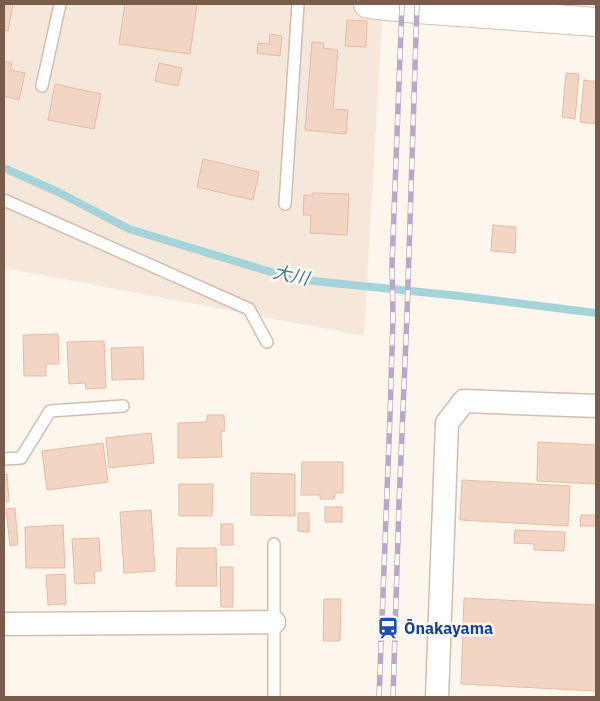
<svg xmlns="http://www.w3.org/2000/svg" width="600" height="701" viewBox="0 0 600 701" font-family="'IBM Plex Sans','Noto Sans JP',sans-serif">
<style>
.residential{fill:#f5e8da}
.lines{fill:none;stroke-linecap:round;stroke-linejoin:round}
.stream{stroke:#a5d3da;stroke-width:8}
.building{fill:#f3d5c3;stroke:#e6bba3}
.service-casing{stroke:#d1beb0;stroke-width:14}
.minor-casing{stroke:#d1beb0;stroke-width:25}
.secondary-casing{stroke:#d6c0b0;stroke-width:30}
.service{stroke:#fff;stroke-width:11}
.minor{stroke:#fff;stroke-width:22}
.secondary{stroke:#fff;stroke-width:28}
.rail-casing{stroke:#b9a8c9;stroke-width:5.5}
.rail{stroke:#fffaf3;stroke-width:4;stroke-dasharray:11;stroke-linecap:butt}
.labels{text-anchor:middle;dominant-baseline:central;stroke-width:5;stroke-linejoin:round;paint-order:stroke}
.transit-label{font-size:16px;font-weight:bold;fill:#164399;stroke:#fffaf3;text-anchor:start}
.water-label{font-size:18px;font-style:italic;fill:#437c86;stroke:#fffaf3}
</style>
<rect width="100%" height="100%" fill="#fdf6ec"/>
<polygon class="residential" points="4,4 383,4 364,336 4,268"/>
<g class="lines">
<polyline class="stream" points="4,168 58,192 129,229 294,279 460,296 596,313"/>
</g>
<g class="building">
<polygon points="4,4 13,4 8,31 4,30"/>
<polygon points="125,4 197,4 190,54 119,44"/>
<polygon points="347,20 367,21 366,47 345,46"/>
<polygon points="270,34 282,36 280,56 257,53 258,43 269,44"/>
<polygon points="312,42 324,43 323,48 338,50 333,109 348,110 346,134 305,130"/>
<polygon points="4,61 12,63 10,70 25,73 19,100 4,96"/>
<polygon points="159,63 182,68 178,86 155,81"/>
<polygon points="566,73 579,74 575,119 562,117"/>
<polygon points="584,80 596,82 596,124 580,122"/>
<polygon points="55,84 101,94 94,129 48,120"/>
<polygon points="203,159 259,172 253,200 197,187"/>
<polygon points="312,193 349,194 347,235 310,233 311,215 303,215 304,195 312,196"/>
<polygon points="493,225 516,227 515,253 491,251"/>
<polygon points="58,334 59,364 46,364 46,376 24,376 23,335"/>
<polygon points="104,341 106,388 86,389 85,383 69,384 67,342"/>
<polygon points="143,347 144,379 112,380 111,348"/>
<polygon points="207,415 224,415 225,431 221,431 222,457 178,458 178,423 207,422"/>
<polygon points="151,433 154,463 109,468 106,438"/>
<polygon points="538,442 596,445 596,484 537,481"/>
<polygon points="103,443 108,482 47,490 42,451"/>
<polygon points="302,462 343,462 343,493 335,493 334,499 320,499 320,495 301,495"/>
<polygon points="251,473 295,474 295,516 251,515"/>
<polygon points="7,474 9,501 4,502 4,475"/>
<polygon points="462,480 570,486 568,526 460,520"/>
<polygon points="179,484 213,484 212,516 179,516"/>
<rect x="325" y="507" width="17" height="15"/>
<polygon points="15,508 18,544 10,546 6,509"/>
<polygon points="151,510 155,571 124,573 120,512"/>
<polygon points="298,513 309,513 309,532 298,531"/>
<polygon points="581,515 596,515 596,526 580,526"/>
<rect x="221" y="524" width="12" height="21"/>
<polygon points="63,525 65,568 26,568 25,527"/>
<polygon points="515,530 565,532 564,551 534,550 534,544 514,543"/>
<polygon points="99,538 101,571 94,571 95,583 75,584 72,539"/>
<polygon points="177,548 216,548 217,586 176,586"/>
<polygon points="220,567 233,567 233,607 221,607"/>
<polygon points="65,574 66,604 48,605 46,575"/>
<polygon points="464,598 596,605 596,691 461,684"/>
<polygon points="324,599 341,599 340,641 323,641"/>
</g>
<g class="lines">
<g class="service-casing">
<g id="service">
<polyline points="42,86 60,4"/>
<polyline points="4,200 249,309 267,342"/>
<polyline points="285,204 298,4"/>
<polyline points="4,459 21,458 50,411 123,406"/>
<polyline points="274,544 274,697"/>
</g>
</g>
<g class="minor-casing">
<g id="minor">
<polyline points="4,624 274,622"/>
<polyline points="437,697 447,423 464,401 596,406"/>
</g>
</g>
<g class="secondary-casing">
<polyline id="secondary" points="368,4 417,9 596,22"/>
</g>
<use href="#service" class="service"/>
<use href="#minor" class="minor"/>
<use href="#secondary" class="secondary"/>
<g class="rail-casing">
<g id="rail">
<polyline points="379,697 390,415 393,318 392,265 402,4"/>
<polyline points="393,697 399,504 407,315 417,4"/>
</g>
</g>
<use href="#rail" class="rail"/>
</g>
<defs>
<g id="station-bare" transform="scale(1.725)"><path d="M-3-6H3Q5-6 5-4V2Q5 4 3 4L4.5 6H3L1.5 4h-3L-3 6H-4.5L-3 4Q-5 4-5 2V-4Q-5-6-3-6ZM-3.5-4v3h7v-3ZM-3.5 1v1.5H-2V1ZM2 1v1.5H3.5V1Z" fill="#1a4fb4" stroke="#fffaf3" stroke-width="2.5" paint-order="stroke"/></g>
</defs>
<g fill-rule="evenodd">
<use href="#station-bare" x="388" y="628"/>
</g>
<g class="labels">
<g class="transit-label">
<text x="404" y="628">Ōnakayama</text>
</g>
<g class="water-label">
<text transform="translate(291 275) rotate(12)">大川</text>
</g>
</g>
<rect width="600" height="701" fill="none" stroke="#7a5c4d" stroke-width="10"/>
</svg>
